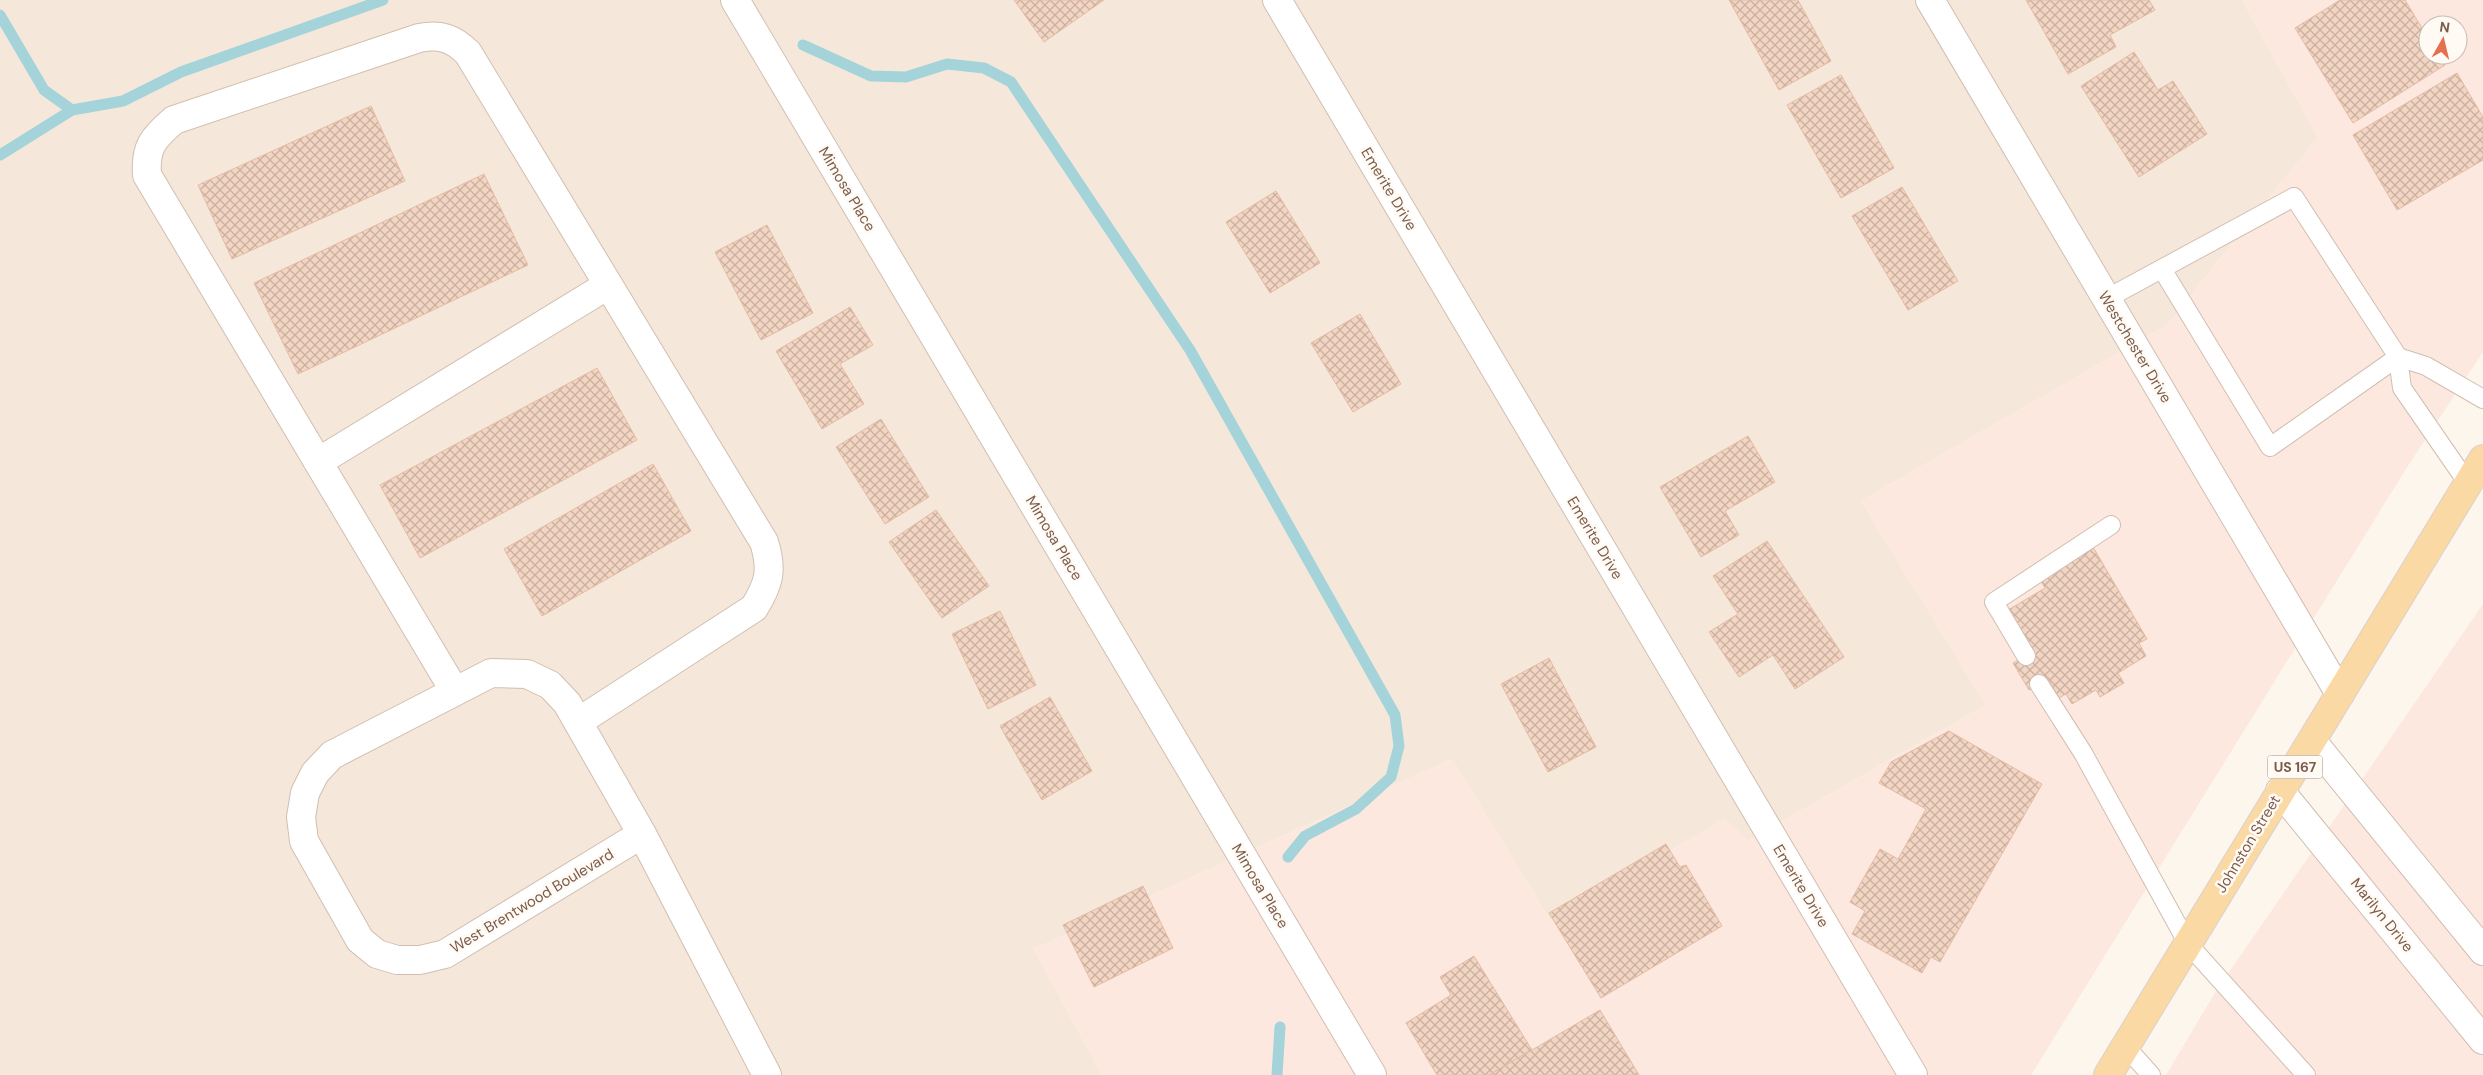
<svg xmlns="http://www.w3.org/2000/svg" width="2483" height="1075" viewBox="0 0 2483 1075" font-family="'DM Sans',sans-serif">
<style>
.residential{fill:#f5e8da}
.commercial{fill:#fde8e0;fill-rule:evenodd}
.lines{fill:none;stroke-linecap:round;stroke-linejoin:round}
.stream{stroke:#a5d3da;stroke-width:11}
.building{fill:url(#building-cross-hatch);stroke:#e6bba3}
.service-casing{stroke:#d1beb0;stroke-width:20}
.minor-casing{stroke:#d1beb0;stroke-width:30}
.primary-casing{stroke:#dad1cd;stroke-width:30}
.service{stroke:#fff;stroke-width:18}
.minor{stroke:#fff;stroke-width:28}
.primary{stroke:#fbd9a5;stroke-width:28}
.labels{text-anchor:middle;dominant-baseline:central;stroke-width:5;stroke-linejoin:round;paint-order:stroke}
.shield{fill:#fffaf3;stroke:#a28b7f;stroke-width:1}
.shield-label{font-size:14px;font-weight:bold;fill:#7a5c4d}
.street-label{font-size:15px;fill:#7a5c4d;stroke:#fffaf3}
</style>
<defs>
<pattern id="building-cross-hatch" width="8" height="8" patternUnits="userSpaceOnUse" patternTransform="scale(1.25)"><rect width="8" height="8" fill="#f3d5c3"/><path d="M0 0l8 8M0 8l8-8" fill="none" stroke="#cab0a1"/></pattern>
</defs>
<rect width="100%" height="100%" fill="#fdf6ec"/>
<polygon class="residential" points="0,0 2242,0 2318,137 2167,325 1861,501 1986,705 1748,841 1725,819 1550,920 1452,759 1034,949 1102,1075 0,1075"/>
<g class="commercial">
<path d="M2242,0h241v352l-77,117 -375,606h-929l-68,-126 418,-190 98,161 175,-101 23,22 238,-136 -125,-204 306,-176 151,-188zM2428,25h30v30h-30z"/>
<polygon points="2483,604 2483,1075 2166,1075 2216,991"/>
</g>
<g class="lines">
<g class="stream">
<polyline points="0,15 44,90 72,110"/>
<polyline points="803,45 871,76 906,77 947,64 984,68 1011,82 1190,350 1395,715 1399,746 1391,777 1356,809 1305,836 1288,857"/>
<polyline points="0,155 72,110 123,101 181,72 383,0"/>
<polyline points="1277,1075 1280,1027"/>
</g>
</g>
<g class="building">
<polygon points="1014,0 1104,0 1044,42"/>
<polygon points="1729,0 1798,0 1831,61 1779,90"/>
<polygon points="2026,0 2149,0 2155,10 2110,35 2116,47 2068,74"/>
<polygon points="2340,0 2405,0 2428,38 2428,55 2439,55 2445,65 2353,123 2295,28"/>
<polygon points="2134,52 2158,90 2173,81 2207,134 2139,177 2081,86"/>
<polygon points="2457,73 2483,117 2483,160 2397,210 2353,135"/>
<polygon points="1841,75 1894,168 1841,198 1787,105"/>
<polygon points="371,106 405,181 232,259 198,185"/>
<polygon points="484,174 528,265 298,374 254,283"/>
<polygon points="1902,187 1958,281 1908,310 1852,216"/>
<polygon points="1276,191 1320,263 1270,293 1226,222"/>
<polygon points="767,225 813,313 761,340 715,252"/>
<polygon points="850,307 873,345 840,364 864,404 822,429 776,351"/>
<polygon points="1360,314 1401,384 1353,412 1311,343"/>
<polygon points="597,368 637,440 420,558 380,485"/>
<polygon points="881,419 929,497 885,524 836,447"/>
<polygon points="1748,436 1775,482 1725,511 1739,535 1701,557 1660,487"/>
<polygon points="653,464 691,531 542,616 504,549"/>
<polygon points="936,510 989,586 942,618 889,542"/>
<polygon points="1767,541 1844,657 1795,689 1773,655 1739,677 1709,632 1738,614 1713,576"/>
<polygon points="2093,547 2147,639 2139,643 2146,656 2118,673 2124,683 2100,697 2096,690 2072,704 2066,694 2059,698 2048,679 2029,690 2013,663 2026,656 2008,610 2045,588 2039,578"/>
<polygon points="1000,611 1036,685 988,709 952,634"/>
<polygon points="1549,658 1596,747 1548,772 1501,684"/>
<polygon points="1050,697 1092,771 1042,800 1000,726"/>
<polygon points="1949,731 2042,784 1940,962 1931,957 1922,973 1852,934 1865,911 1850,902 1880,849 1898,859 1926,809 1879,783 1891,762"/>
<polygon points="1666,844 1680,867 1686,865 1722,926 1601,998 1549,913"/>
<polygon points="1143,886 1173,948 1094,987 1063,925"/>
<polygon points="1474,956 1532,1050 1489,1075 1437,1075 1406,1023 1451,995 1440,977"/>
<polygon points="1600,1010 1639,1075 1489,1075 1532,1050"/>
</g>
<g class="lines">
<g class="service-casing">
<g id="service">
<polyline points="2162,269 2270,447 2398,357"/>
<polyline points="2106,299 2294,197 2398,357 2402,388 2469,485"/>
<polyline points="2398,357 2426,366 2483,399"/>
<polyline points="2026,656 1994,602 2111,525"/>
<polyline points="2039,684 2083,753 2188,944 2306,1075"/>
<polyline points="2125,1046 2151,1075"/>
</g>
</g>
<g class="minor-casing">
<g id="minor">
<polyline points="735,0 1372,1075"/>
<polyline points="1277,0 1913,1075"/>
<polyline points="1930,0 2340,694"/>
<polyline points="318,462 608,285"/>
<path d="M454,690l-307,-515c-2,-28 6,-37 27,-55l245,-82c21,-4 34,0 49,15l296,489c9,28 5,42 -10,66l-176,114"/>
<polyline points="2312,741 2483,951"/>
<polyline points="2280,791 2483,1040"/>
<polyline points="642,834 445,954 420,960 397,960 377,954 360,940 304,841 301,817 305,793 315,773 332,755 491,673 527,674 550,685 567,703 642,834 767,1075"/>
</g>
</g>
<g class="primary-casing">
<polyline id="primary" points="2108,1075 2483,459"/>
</g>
<use href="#service" class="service"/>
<use href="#minor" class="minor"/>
<use href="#primary" class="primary"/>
</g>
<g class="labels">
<rect class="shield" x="2267.5" y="755.5" width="55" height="23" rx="4"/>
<g class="shield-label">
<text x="2295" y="767">US 167</text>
</g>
<g class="street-label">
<text transform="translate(847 189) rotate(59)">Mimosa Place</text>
<text transform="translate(1389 189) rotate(59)">Emerite Drive</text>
<text transform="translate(2135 347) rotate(59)">Westchester Drive</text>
<text transform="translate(1054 538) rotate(59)">Mimosa Place</text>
<text transform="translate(1595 538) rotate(59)">Emerite Drive</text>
<text transform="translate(2248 844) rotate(-59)">Johnston Street</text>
<text transform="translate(1260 886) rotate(59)">Mimosa Place</text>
<text transform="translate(1801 886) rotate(59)">Emerite Drive</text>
<text transform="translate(532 901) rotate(-31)">West Brentwood Boulevard</text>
<text transform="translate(2382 915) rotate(51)">Marilyn Drive</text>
</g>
</g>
<g transform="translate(2443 40) rotate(8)"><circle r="24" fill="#fffaf3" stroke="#cabbb1"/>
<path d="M0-4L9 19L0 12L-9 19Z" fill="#e76f51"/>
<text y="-8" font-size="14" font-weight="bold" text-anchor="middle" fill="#7a5c4d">N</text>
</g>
</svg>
